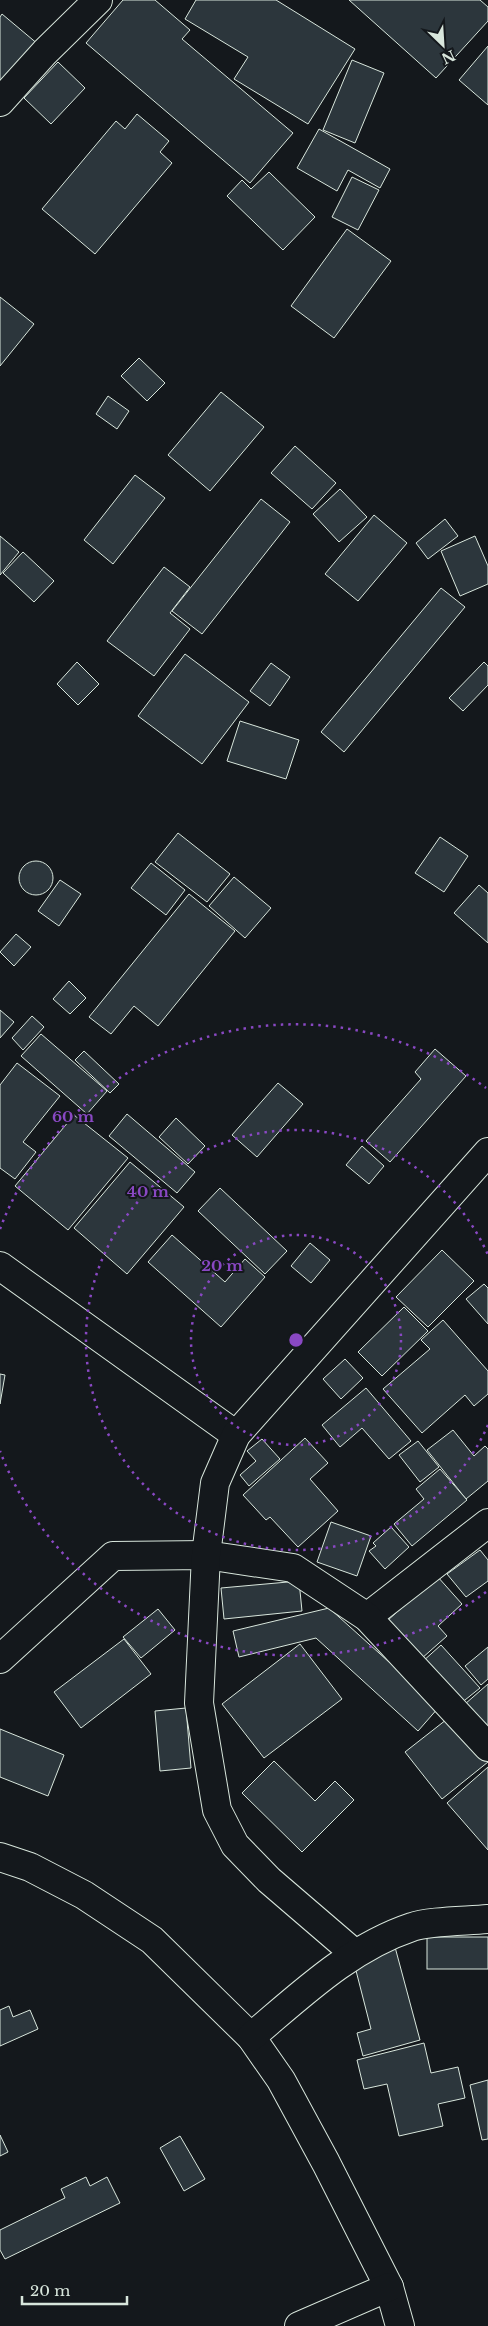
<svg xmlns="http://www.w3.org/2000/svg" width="488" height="2326" viewBox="0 0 488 2326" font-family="'Libre Baskerville',serif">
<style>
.building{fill:#2c363c;stroke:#d8e6dc}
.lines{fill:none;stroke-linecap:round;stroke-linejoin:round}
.minor-casing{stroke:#d8e6dc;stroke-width:30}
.minor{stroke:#14181c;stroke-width:28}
.ring{fill:none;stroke:#8948c3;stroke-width:2.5;stroke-dasharray:2.5 5}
.centre{fill:#8948c3;stroke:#14181c;stroke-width:2.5}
.ring-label{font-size:15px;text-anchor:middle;font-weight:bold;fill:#8948c3;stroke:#14181c;stroke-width:4;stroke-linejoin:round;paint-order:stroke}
</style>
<rect width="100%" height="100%" fill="#14181c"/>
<g class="building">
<polygon points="123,0 155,0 190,30 182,39 293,133 250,183 86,43"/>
<polygon points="196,0 276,0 355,49 308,124 234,79 248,57 185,19"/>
<polygon points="349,0 480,0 488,7 488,21 436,78"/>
<polygon points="2,14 39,45 0,91 0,17"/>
<polygon points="488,46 488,105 459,80"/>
<polygon points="352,60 384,73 355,143 323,130"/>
<polygon points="58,62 85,88 51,124 24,98"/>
<polygon points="137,114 169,141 160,152 172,163 95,254 42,209 116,121 125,129"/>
<polygon points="319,129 390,169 380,188 348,170 337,191 297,168"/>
<polygon points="269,172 315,217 283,250 227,196 242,180 251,189"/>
<polygon points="352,177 379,190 358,230 332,217"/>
<polygon points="347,229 391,261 334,338 291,306"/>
<polygon points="0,297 34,324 0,366"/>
<polygon points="139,358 165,383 147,401 121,376"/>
<polygon points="221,392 264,427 210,491 168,455"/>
<polygon points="108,396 129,411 117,429 96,414"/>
<polygon points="295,446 336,483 312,509 271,473"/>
<polygon points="135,475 165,498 113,564 84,540"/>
<polygon points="340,489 367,517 339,542 313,514"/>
<polygon points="261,499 290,522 202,634 172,611"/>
<polygon points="374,515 407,543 358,601 325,574"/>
<polygon points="445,519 458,536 428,559 416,543"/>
<polygon points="0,536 19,552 0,575"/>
<polygon points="475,536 488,566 488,584 460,596 441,551"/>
<polygon points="23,552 54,581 34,602 3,573"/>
<polygon points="164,567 190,587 170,613 190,629 154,676 107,641"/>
<polygon points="441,588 465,607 344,752 321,732"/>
<polygon points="185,654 249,702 202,764 138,716"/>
<polygon points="77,662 99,684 78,705 57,684"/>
<polygon points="484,662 488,666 488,685 463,711 449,698"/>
<polygon points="271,663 290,677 270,706 250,691"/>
<polygon points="240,721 299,740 286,779 227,761"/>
<polygon points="178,833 230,874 207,902 155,862"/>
<polygon points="440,837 468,856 444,892 415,873"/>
<circle cx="36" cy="878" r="17"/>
<polygon points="151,863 185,890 166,915 131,888"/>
<polygon points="234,877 271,908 245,938 209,906"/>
<polygon points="60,880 81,894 59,926 38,911"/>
<polygon points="479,885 488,893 488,943 454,913"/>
<polygon points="189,894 235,931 158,1026 134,1006 111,1034 89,1017"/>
<polygon points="16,934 31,947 14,966 0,952"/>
<polygon points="69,981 86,998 70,1014 53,999"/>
<polygon points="0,1010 14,1022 0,1038"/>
<polygon points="32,1016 44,1027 23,1050 12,1038"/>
<polygon points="41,1034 107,1091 87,1114 21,1056"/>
<polygon points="435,1049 466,1076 390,1162 366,1141 421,1079 415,1072"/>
<polygon points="84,1051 119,1084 110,1093 75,1060"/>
<polygon points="17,1063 60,1096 23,1142 36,1152 15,1179 0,1168 0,1085"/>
<polygon points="278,1083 303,1104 257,1157 232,1135"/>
<polygon points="127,1114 195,1172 177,1193 109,1136"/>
<polygon points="74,1115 128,1158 68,1230 15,1186"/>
<polygon points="176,1118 205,1146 188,1164 159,1137"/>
<polygon points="362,1146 384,1166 369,1184 346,1165"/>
<polygon points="130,1162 184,1207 127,1274 74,1228"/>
<polygon points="220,1188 287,1251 265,1274 198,1211"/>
<polygon points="172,1235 225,1282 245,1259 265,1277 221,1327 148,1262"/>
<polygon points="310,1243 330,1260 311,1283 291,1266"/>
<polygon points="442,1250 474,1281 428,1327 396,1297"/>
<polygon points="484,1284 488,1288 488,1324 466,1299"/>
<polygon points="404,1307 428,1331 382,1376 358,1352"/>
<polygon points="443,1320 488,1371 488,1394 474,1406 465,1395 422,1433 383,1389 430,1349 421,1340"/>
<polygon points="345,1359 363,1378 341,1399 323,1379"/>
<polygon points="0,1374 5,1375 0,1404"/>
<polygon points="366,1388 411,1441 389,1459 362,1428 340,1447 322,1425"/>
<polygon points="453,1430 474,1456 485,1446 488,1449 488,1481 466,1499 427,1450"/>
<polygon points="305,1438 328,1463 310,1479 338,1511 298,1547 270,1517 266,1520 243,1495"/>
<polygon points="262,1439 280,1459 249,1486 240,1475 256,1461 247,1451"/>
<polygon points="418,1441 439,1467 420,1482 399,1455"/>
<polygon points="440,1469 467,1500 412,1546 394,1524 424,1499 416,1489"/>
<polygon points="331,1522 371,1536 357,1576 317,1562"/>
<polygon points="391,1527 409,1547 385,1569 369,1551 376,1546 373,1543"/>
<polygon points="480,1550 488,1560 488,1581 466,1597 447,1574"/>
<polygon points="437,1576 462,1604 438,1626 447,1636 421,1659 387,1621"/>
<polygon points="299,1581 302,1611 224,1619 221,1588"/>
<polygon points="329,1608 439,1707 418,1731 316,1638 239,1657 233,1631"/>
<polygon points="158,1609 175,1630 141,1658 123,1637"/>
<polygon points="124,1639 151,1674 81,1728 54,1692"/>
<polygon points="300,1644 342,1699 264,1758 222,1704"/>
<polygon points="441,1645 480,1688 460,1704 422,1662"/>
<polygon points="488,1647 488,1679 481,1685 465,1666"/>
<polygon points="488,1684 488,1731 465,1704"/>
<polygon points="186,1708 191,1768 160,1771 155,1711"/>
<polygon points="451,1716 488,1762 442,1799 405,1752"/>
<polygon points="0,1729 64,1755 48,1796 0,1777"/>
<polygon points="274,1761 315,1801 335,1781 354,1800 302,1852 242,1793"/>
<polygon points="488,1767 488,1850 447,1803"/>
<rect x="427" y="1937" width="61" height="32"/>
<polygon points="395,1947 420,2040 363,2056 357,2033 371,2029 353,1959"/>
<polygon points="9,2006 13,2017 30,2010 38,2029 0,2046 0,2010"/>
<polygon points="424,2043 431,2073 458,2067 465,2098 438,2104 443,2126 399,2136 387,2084 364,2089 357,2060"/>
<polygon points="488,2080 488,2139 482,2140 470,2085"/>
<polygon points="0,2135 8,2152 0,2156"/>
<polygon points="180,2136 205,2179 184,2191 160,2148"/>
<polygon points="86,2177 90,2186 107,2177 120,2203 5,2259 0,2250 0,2230 65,2198 61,2189"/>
</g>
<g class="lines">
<g class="minor-casing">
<g id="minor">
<polyline points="0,102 45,52 98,0"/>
<polyline points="0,1266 236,1435"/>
<polyline points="367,1617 488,1523"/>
<polyline points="0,1659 113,1556 206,1555 293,1568 367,1617 488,1747"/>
<polyline points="0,1857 30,1867 84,1895 152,1940 251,2037 281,2080 326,2163 389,2287 400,2326"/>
<polyline points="354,1953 269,1880 235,1845 217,1810 199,1703 206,1555 215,1483 236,1435 488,1152"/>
<path d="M251,2037c50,-42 98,-89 161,-110 16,-6 56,-6 76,-8"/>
<polyline points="299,2326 389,2287"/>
</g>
</g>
<use href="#minor" class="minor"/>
</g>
<g class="ring">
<circle cx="296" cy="1340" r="105"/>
<path d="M488 1425A210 210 0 1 1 488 1255"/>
<path d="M486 1592A316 316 0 0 1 0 1451M0 1229A316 316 0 0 1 486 1088"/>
</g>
<circle cx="296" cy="1340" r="8" class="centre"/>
<g class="ring-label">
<text x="73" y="1122">60 m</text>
<text x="148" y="1197">40 m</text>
<text x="222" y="1271">20 m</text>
</g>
<g transform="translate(443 45) rotate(155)" stroke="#14181c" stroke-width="4" paint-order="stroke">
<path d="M0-4L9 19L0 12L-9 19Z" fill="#d8e6dc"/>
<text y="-8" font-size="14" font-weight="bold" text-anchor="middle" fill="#d8e6dc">N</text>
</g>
<path d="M22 2296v8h105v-8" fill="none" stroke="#d8e6dc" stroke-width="2.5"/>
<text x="30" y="2296" font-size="15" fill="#d8e6dc" stroke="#14181c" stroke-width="4" paint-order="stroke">20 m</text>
</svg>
